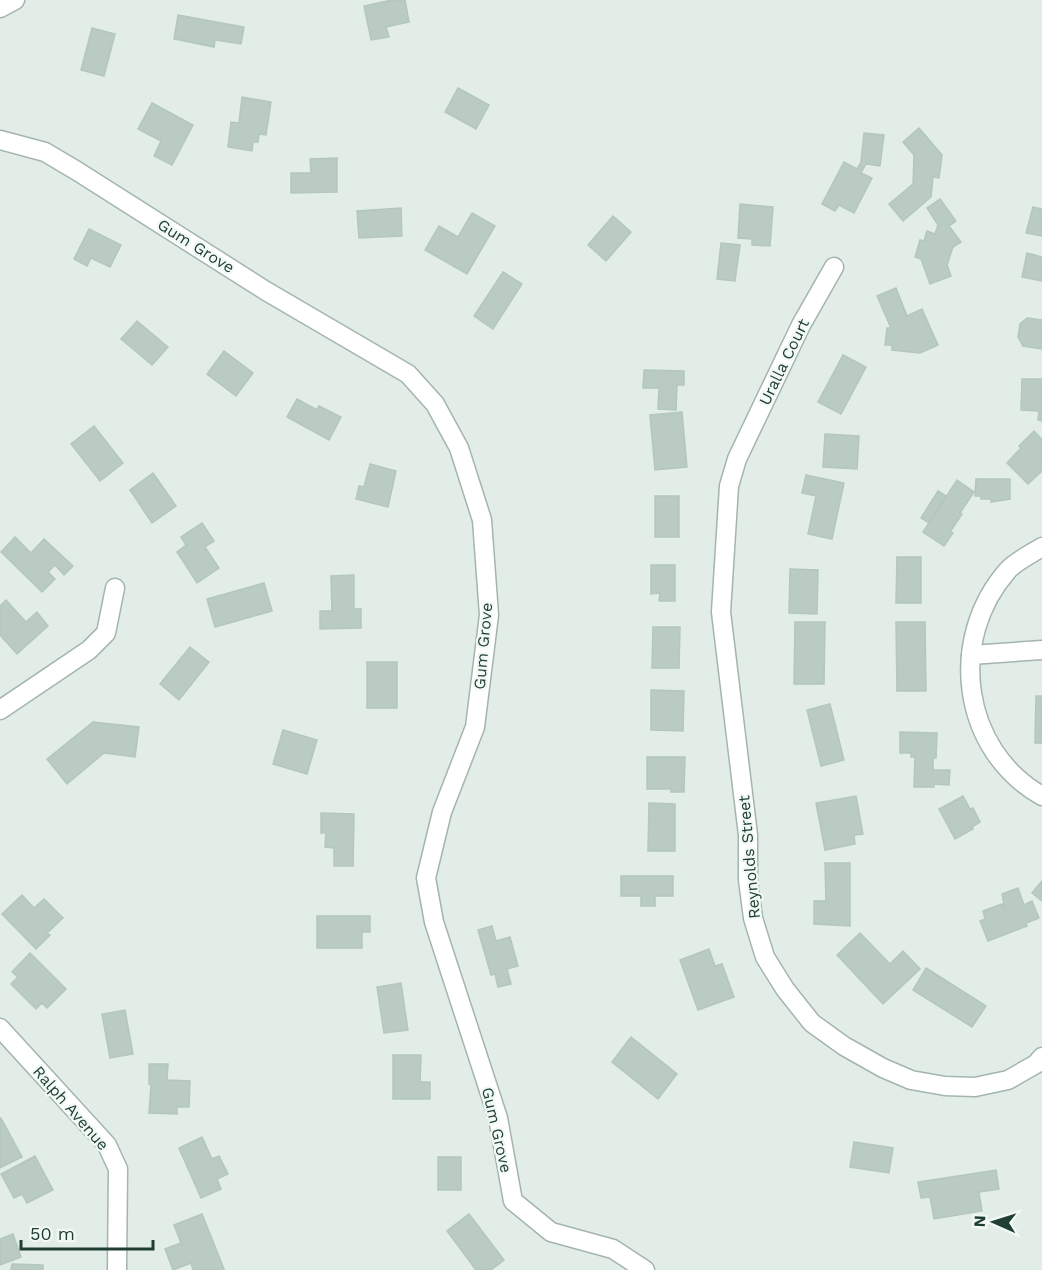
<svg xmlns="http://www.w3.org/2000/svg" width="1042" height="1270" viewBox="0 0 1042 1270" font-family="'Work Sans',sans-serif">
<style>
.building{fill:#bacbc2;stroke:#b3c7bd;stroke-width:1.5}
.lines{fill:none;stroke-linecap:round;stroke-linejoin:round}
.minor-casing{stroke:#a4b5ae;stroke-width:21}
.minor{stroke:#fff;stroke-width:18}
.labels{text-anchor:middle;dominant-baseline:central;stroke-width:4.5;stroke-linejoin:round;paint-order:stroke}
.street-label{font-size:16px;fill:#203f34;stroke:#f2f9f5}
</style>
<rect width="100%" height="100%" fill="#e2ede7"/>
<g class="building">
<polygon points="392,0 405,0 409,22 386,27 389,37 371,40 364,6"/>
<polygon points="178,15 244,27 241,44 215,40 214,47 174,39"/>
<polygon points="92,28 115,34 104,76 81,70"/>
<polygon points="458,88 489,105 476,129 445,112"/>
<polygon points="242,97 271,102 266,135 259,134 258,142 253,142 252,151 228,147 231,122 239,123"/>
<polygon points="152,103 193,125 172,165 154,156 161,141 138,129"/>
<polygon points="919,128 942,155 939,178 933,177 931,197 903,221 889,204 913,184 914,155 903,142"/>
<polygon points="864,133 884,135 880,166 866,164 861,173 872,178 854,213 839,205 835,211 822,204 844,162 857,169 861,162"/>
<polygon points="337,158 337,192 291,193 291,173 311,173 310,159"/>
<polygon points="940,199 956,221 949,226 961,242 953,247 947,265 951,276 930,284 921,259 915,257 920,240 924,241 927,231 935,234 938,225 927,208"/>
<polygon points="740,204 773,207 770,246 752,245 752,239 738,238"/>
<polygon points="1033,207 1042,209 1042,236 1026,233"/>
<polygon points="401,208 402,236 359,238 357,211"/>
<polygon points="472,213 495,226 467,274 425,250 439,226 458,237"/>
<polygon points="613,216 631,232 606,261 588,245"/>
<polygon points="89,229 121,245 110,267 91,258 87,266 74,259"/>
<polygon points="721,243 740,245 735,281 717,279"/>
<polygon points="1027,253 1042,257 1042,281 1022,277"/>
<polygon points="503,272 522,284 493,329 474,316"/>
<polygon points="896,288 907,316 922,309 938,345 920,353 892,350 892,345 885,345 887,328 891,328 877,296"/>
<polygon points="1027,318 1042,320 1042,349 1023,346 1018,337 1020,324"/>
<polygon points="137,321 168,347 152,365 121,339"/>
<polygon points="224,351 253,373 236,396 207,374"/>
<polygon points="843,355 866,367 841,414 818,402"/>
<polygon points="644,370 684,371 684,385 677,385 676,410 658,409 659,388 643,388"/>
<polygon points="1022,379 1042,379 1042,421 1038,420 1039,411 1021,410"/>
<polygon points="297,399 317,410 319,406 341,417 329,440 287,417"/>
<polygon points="682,412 687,467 655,470 650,415"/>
<polygon points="94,426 123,463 100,481 71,444"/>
<polygon points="1034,431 1042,440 1042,471 1028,484 1007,463 1021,448 1019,446"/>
<polygon points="825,434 859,436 857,469 823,467"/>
<polygon points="370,464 396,471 388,507 356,499 359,486 364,487"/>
<polygon points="153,473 176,506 152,523 130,490"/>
<polygon points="806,475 844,483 832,539 808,534 816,496 802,493"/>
<polygon points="976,479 1010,479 1010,499 991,502 991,499 981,499 981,496 975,496"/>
<polygon points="957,480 974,492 960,513 962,514 950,532 953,533 944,546 923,532"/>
<polygon points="938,491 946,496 929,523 921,518"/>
<rect x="655" y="496" width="24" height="41"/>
<polygon points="202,523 214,541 205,547 219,568 197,583 177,552 186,545 181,537"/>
<polygon points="15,537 31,553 44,539 73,566 64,575 55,565 48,572 55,579 42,592 1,552"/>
<polygon points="897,557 921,557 921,603 896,603"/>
<polygon points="651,565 675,565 675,601 659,601 660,593 651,594"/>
<polygon points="790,569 818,570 817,614 789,613"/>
<polygon points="354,575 354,609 361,609 361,628 320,629 320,611 332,611 331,576"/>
<polygon points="264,583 272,611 215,627 207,599"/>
<polygon points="6,600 26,622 37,612 48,626 17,654 0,635 0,606"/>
<polygon points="795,622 825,622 824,684 794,684"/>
<polygon points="896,622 925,622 926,691 897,691"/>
<polygon points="653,627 680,627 679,668 652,668"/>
<polygon points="190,647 209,662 179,700 160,684"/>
<rect x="367" y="662" width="30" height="46"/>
<polygon points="651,690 684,691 683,731 651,730"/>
<polygon points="1036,696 1042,696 1042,743 1035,743"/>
<polygon points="830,704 844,760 821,766 807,710"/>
<polygon points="93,722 139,727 135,757 104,753 67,784 47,759"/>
<polygon points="283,730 317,740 307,774 273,764"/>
<polygon points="900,732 937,733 936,758 933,758 933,770 950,770 949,785 934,784 934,787 914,787 915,757 911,757 911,753 900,753"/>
<polygon points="647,757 685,757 684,792 671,792 671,789 647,789"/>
<polygon points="856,796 863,834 854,835 855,844 825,850 816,803"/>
<polygon points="963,796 970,809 973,808 980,822 972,827 973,829 955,839 939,809"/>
<polygon points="649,803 675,804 675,851 648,851"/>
<polygon points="321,813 354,814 353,866 334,866 334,848 325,847 326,833 321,833"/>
<polygon points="825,863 850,863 850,926 814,924 814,901 826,901"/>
<polygon points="621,876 673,876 673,896 655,896 655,906 641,906 641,896 621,896"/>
<polygon points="1042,881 1042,901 1032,893"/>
<polygon points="1018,888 1024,905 1032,901 1039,918 1026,923 1027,926 988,941 980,921 985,919 983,911 1002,904 1005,909 1002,894"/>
<polygon points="22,895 34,908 44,899 63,918 47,933 50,935 36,949 2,914"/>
<polygon points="317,916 370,916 370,932 362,932 362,948 317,948"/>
<polygon points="492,926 496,941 510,937 518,966 507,969 511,984 498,987 495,974 491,975 478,930"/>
<polygon points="860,933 890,964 903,951 920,969 883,1004 837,955"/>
<polygon points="709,949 715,966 722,964 734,997 698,1010 680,960"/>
<polygon points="30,953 66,989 47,1008 42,1003 36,1009 11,984 18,977 12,972"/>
<polygon points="926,968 986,1006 972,1027 913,990"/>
<polygon points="401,983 408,1030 384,1033 377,987"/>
<polygon points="125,1010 133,1054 110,1058 102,1014"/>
<polygon points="631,1037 677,1074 658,1099 612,1062"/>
<polygon points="393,1055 421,1055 420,1082 430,1082 430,1099 393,1099"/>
<polygon points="149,1064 168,1064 167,1080 190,1081 189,1107 177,1107 177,1114 149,1113 151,1085 149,1084"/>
<polygon points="1,1118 22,1157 0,1168 0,1119"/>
<polygon points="202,1137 212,1159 219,1156 228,1174 217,1179 221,1189 201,1198 179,1148"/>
<polygon points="854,1142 893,1148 889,1173 850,1167"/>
<polygon points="35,1156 53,1190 27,1203 22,1194 14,1198 1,1174"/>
<rect x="438" y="1157" width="23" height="33"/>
<polygon points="996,1170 999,1189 979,1192 982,1211 934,1219 930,1197 921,1198 918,1182"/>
<polygon points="202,1214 224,1269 193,1270 191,1263 173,1270 165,1249 181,1243 174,1225"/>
<polygon points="469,1214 504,1260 491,1270 476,1270 447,1231"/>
<polygon points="13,1234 21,1257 0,1265 0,1239"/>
<polygon points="12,1264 43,1265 43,1270 11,1270"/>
</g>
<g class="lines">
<g class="minor-casing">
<g id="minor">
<polyline points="0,8 15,0"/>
<polyline points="0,140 45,152 77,171 266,291 408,374 435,404 459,448 482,520 489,615 475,727 442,812 426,878 434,922 498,1118 513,1201 551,1232 613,1249 645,1270"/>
<polyline points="834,267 801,325 737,459 729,486 721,612 748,835 748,880 753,918 765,957 785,989 812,1023 844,1046 883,1068 911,1080 945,1086 975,1087 1008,1080 1036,1064 1042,1057"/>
<path d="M1042,547c-11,7 -26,14 -34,23 -61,69 -47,180 34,226"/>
<polyline points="971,655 1042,650"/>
<polyline points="0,710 89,650 106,633 115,588"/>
<polyline points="0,1028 107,1145 118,1169 117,1270"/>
</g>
</g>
<use href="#minor" class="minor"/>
</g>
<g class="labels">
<g class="street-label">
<text transform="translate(196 246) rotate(32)">Gum Grove</text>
<text transform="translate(784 362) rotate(-64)">Uralla Court</text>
<text transform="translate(483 646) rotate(-85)">Gum Grove</text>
<text transform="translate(749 857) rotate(-95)">Reynolds Street</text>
<text transform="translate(71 1108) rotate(49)">Ralph Avenue</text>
<text transform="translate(497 1130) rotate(77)">Gum Grove</text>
</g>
</g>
<g transform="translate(994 1222) rotate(273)" stroke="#f2f9f5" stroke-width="4.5" paint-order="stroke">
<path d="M0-4.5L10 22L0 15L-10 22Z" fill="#203f34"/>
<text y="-9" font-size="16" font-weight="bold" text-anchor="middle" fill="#203f34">N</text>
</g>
<path d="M21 1240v9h132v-9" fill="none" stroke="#203f34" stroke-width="3"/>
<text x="30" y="1240" font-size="18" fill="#203f34" stroke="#f2f9f5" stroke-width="4.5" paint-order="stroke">50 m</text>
</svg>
